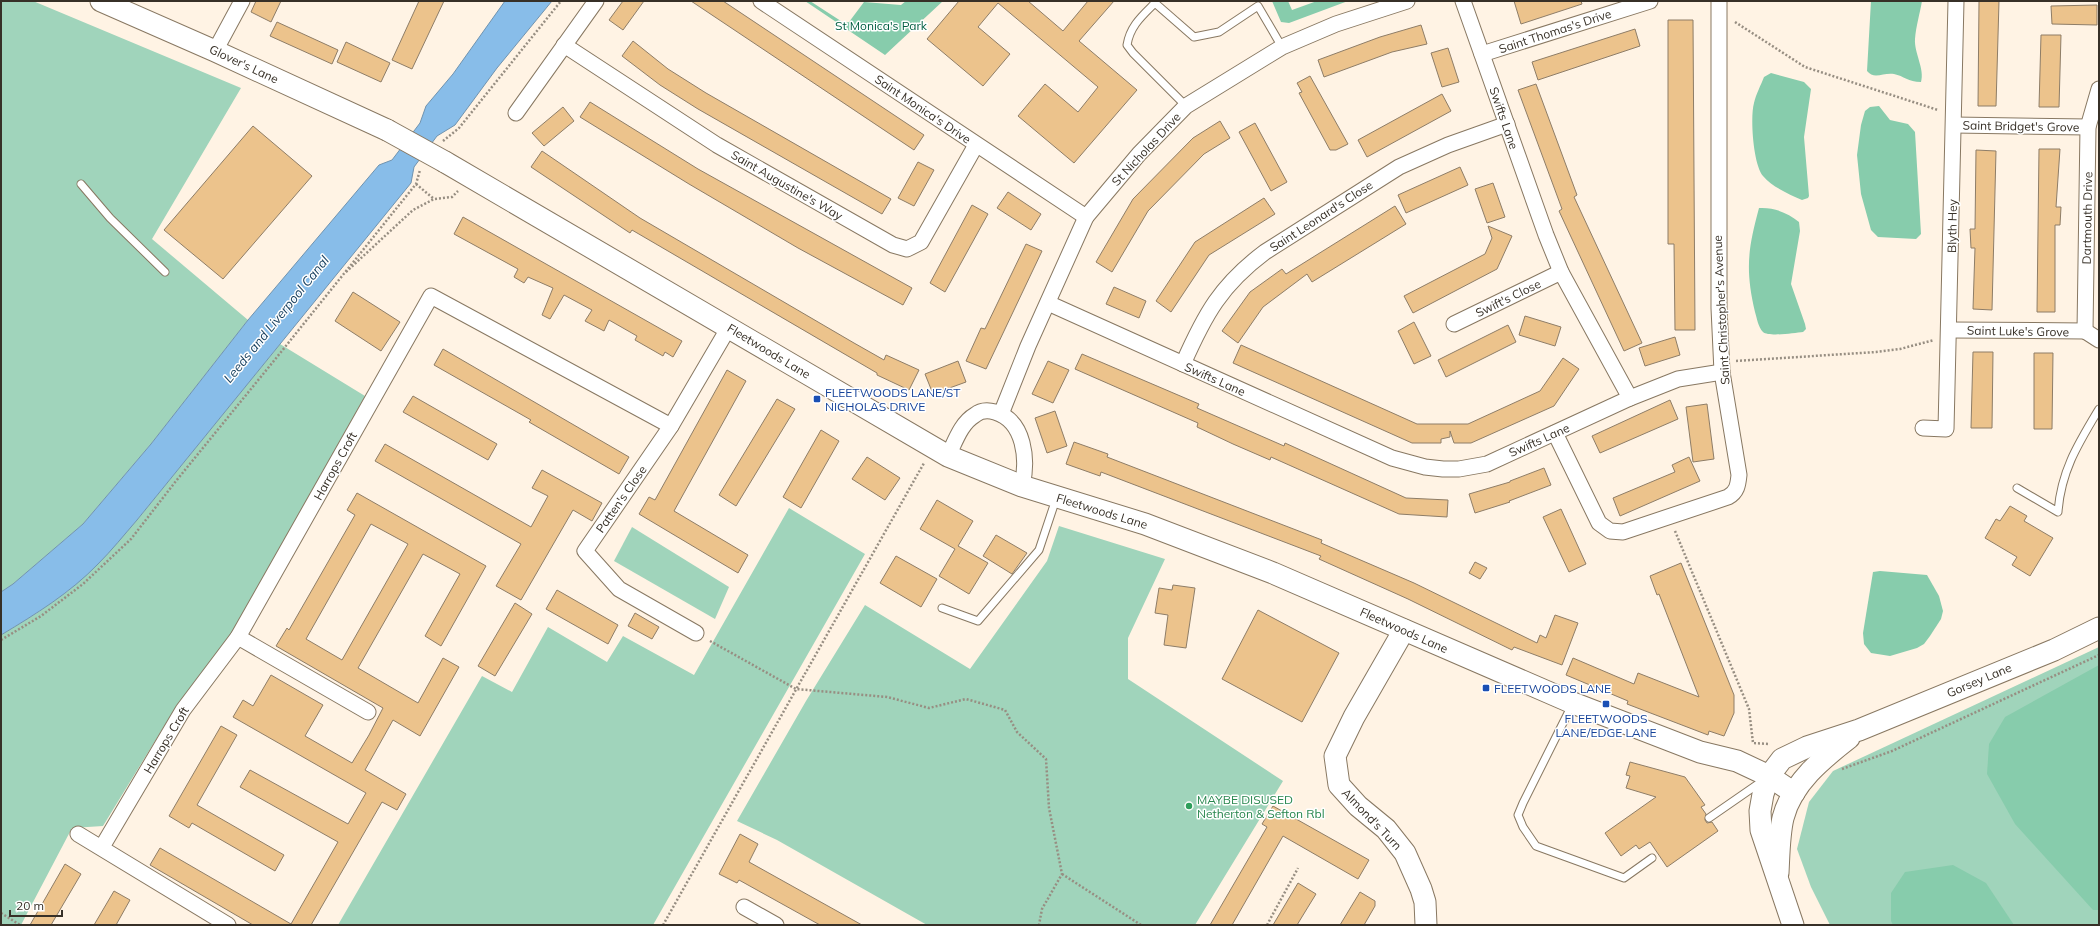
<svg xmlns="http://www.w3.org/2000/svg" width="2100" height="926" viewBox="0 0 2100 926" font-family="Mulish,sans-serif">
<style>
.green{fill:#a0d4bb}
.forest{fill:#87ccac}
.water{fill:#88bde9;stroke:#7093af}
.building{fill:#ecc38c;stroke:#8e7d67;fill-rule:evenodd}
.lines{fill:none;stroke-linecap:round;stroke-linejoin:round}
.lane-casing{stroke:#887862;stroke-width:9}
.street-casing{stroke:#887862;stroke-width:17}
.secondary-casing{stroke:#887862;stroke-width:23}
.path{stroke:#978e82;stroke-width:2.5;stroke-dasharray:2 2;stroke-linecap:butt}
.lane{stroke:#fff;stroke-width:7}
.street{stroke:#fff;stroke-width:15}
.secondary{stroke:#fff;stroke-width:21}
.secondary-bridge-casing{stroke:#887862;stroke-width:23;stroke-linecap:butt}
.secondary-bridge{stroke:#fff;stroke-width:21}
.transit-dot{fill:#1a4fb4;stroke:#fff;stroke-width:1.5}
.leisure-dot{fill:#2e9e5b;stroke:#fff;stroke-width:1.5}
.labels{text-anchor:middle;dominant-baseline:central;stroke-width:3;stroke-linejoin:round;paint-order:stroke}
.park-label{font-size:12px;fill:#005d40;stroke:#fff}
.street-label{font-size:12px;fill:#373027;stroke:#fff}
.transit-label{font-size:12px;fill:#164399;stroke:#fff;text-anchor:start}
.leisure-label{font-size:12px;fill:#27864d;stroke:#fff;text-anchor:start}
.water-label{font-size:13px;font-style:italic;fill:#18405f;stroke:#fff}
</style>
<rect width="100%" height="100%" fill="#fff3e4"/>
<g class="green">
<polygon points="1,1 33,1 241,88 152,239 248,320 151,444 83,524 13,584 1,592"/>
<polygon points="280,344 365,396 233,636 177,705 103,826 72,828 21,925 1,925 1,635 37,613 68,591 98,564 137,520"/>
<polygon points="789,508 865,554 653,925 338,925 482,676 512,692 548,627 607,662 623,636 694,675"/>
<polygon points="1059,526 1165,559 1128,638 1128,679 1283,781 1195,925 927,925 777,840 737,821 806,701 865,605 970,669 1047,561"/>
<polygon points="632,527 729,587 715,619 614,561"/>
<polygon points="2099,647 2099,925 1830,925 1811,887 1797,849 1809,802 1833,771"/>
</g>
<g class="forest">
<polygon points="805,1 810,1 844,23 849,22 864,2 901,5 906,1 943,1 885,55"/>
<polygon points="1272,1 1288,1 1292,10 1317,1 1348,1 1289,23 1281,22"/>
<path d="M1871,1h51c-2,12 -6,25 -7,38 -1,14 10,30 6,43 -13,0 -17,-6 -27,-8 -10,-2 -20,6 -27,-3z"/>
<path d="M1771,73l33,9 7,7 -7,48 5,59 -1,2 -6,2c-13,-6 -30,-13 -39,-24 -10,-12 -13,-59 -9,-73 2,-9 7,-18 10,-26z"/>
<polygon points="1879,106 1890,120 1908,124 1915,132 1921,234 1916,239 1878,237 1871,230 1861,194 1857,155 1861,125 1865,111 1870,107"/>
<path d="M1759,208c15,-1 29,5 40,14l1,9 -9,53 14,40 1,5 -3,3c-9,1 -34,5 -40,0 -5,-5 -6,-14 -8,-20 -10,-43 -7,-63 4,-104z"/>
<polygon points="1880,571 1927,575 1939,596 1943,611 1941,619 1930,636 1924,644 1917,648 1890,656 1871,653 1864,644 1863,633 1873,572"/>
<polygon points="2099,665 2099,910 2093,910 2015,824 1987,774 1989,744 2005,717"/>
<polygon points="1953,865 1986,883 2014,925 1893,925 1891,921 1891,893 1905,872"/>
</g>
<path class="water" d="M505,1h47l-55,67 -42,57 -18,11 -23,31 -3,16 -274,337c-13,15 -25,30 -39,44 -28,29 -62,50 -97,71v-43l12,-8 70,-60 68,-80 97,-124 131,-155 13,-5 28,-37 6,-17 27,-32z"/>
<g class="building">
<polygon points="256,1 281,1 271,22 251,12"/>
<polygon points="419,1 444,1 412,69 392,60"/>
<polygon points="623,1 644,1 623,30 609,20"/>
<polygon points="691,1 723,1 924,135 914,150"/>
<polygon points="959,1 1028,1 1063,31 1088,1 1114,1 1079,41 1137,90 1074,163 1018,116 1045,84 1078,112 1098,87 998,3 978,27 1010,54 983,86 927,39"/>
<polygon points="1514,1 1581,1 1582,4 1521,24"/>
<polygon points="1979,1 1999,1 1996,106 1978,106"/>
<polygon points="2097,5 2097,25 2052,24 2051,6"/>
<polygon points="1668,20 1693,20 1695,330 1675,330 1674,244 1668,244"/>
<polygon points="277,22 338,50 332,64 270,36"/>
<polygon points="1421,25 1427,44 1392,52 1324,77 1318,60 1380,37"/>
<polygon points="1635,29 1640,46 1538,80 1532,62"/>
<polygon points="2041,35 2061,35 2059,107 2039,107"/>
<polygon points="633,41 668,69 706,93 891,199 882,214 698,109 660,85 622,56"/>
<polygon points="346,42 390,63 381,82 337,62"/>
<polygon points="1448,48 1459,82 1442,87 1431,53"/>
<polygon points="1310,76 1348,144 1336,150 1330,150 1299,93 1302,92 1297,83"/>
<polygon points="1536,84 1577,195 1574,197 1642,343 1624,351 1559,211 1562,209 1518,90"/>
<polygon points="1442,94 1451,111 1367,157 1358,140"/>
<polygon points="590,102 698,169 912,288 903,305 798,248 689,184 580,117"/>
<polygon points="563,107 574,121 544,146 532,133"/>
<polygon points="1220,121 1230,138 1204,154 1148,211 1112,272 1096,262 1133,199 1193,138"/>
<polygon points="1255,123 1287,182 1271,191 1239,132"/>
<polygon points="253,126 312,176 223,279 164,230"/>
<polygon points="2039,149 2060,149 2056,207 2061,207 2060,225 2055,225 2055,312 2037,312"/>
<polygon points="1976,150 1996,151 1992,310 1973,309 1975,248 1971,248 1970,229 1975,229"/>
<polygon points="542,151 640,218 854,343 884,360 886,355 919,370 909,390 877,375 877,373 632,230 630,233 531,167"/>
<polygon points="918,162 934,170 914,206 898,198"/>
<polygon points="1460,167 1468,185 1406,213 1398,195"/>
<polygon points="1493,183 1505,217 1487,223 1475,189"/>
<polygon points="1008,192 1041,214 1031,230 997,208"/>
<polygon points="1264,198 1275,214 1209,255 1171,312 1156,301 1195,242"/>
<polygon points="972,205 988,214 945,292 930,283"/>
<polygon points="1395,206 1406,224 1312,282 1307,274 1263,307 1238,343 1222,331 1250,292 1282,269 1286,274"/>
<polygon points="463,217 682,341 673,357 665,352 663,356 635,340 637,336 609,320 604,331 585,321 592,310 564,295 550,319 542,315 553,288 528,277 524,283 514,277 518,269 454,234"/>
<polygon points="1488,226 1512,236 1497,269 1413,313 1404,296 1485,254 1492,238"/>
<polygon points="1026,244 1042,251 986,369 966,361 981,328 985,329"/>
<polygon points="1114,287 1146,301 1139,318 1106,304"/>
<polygon points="353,292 400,322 381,351 335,321"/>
<polygon points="1525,316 1561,327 1555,346 1519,335"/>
<polygon points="1414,322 1431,356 1414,364 1398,331"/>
<polygon points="1508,325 1516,342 1446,377 1438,360"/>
<polygon points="1675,337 1680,355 1645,366 1639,348"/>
<polygon points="1241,345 1417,424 1468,424 1540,391 1563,358 1579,369 1554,406 1471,443 1454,443 1450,431 1450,437 1441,439 1441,443 1412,443 1233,363"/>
<polygon points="443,349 629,457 619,474 529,422 531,420 434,365"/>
<polygon points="1973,352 1993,352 1992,428 1971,428"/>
<polygon points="2034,353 2053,353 2052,429 2034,429"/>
<polygon points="1082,354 1199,404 1197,408 1284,446 1285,443 1406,498 1448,500 1447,517 1399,514 1271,457 1270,460 1233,444 1197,427 1198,423 1075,369"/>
<polygon points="958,361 966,382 933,394 925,374"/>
<polygon points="1048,361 1069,370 1053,403 1032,394"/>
<polygon points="727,370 746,381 674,511 748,555 738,573 639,514 649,497 655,500"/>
<polygon points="413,396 497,444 488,460 403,412"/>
<polygon points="777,399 795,409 736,506 719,495"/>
<polygon points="1670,400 1678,419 1600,453 1592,436"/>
<polygon points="1707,404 1714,459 1693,462 1686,407"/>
<polygon points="1055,411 1067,446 1047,453 1035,418"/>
<polygon points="821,430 839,441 801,508 783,497"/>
<polygon points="1074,442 1108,454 1107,457 1322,540 1321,543 1414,583 1537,643 1540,635 1546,638 1555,615 1578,623 1562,665 1514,647 1512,650 1408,599 1319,559 1321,556 1101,472 1100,476 1066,464"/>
<polygon points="385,444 531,527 548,496 532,488 542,470 602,503 592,521 573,510 521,600 496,586 521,544 375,461"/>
<polygon points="867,457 900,478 885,500 852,479"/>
<polygon points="1689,457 1700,481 1620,516 1613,498 1675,472 1672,465"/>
<polygon points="1544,468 1551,485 1509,501 1510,502 1475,513 1469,494 1510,482 1510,481"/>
<path d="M357,493l129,73 -45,80 -16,-10 35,-62 -37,-20 -65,114 60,35 25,-45 16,9 -39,69 -27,-16 -28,50 41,24 -9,16 -15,-8 -71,123h-58l-103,-60 10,-17 131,76 47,-82 -98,-55 10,-17 98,54 18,-31 -133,-76 10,-17 10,6 18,-31 52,30 -18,31 47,27 17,-28 14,-27 -107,-62 11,-18 2,2 66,-115 -8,-5zM371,524l37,20 -66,116 -36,-21z"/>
<polygon points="937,500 973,521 958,546 988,563 969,594 939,576 955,549 920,529"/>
<polygon points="2010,506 2027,516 2024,521 2053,538 2030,576 2012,565 2017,557 1985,538 1996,519 2000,521"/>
<polygon points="1561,509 1586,564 1569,572 1543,517"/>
<polygon points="996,535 1027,553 1012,574 983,556"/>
<polygon points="896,556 937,579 921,607 880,583"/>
<polygon points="1475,562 1487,568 1480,579 1469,573"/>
<polygon points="1681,563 1734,695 1734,713 1724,736 1709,731 1708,735 1627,704 1628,701 1566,675 1573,658 1634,684 1638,673 1699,697 1659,594 1657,595 1650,576"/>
<polygon points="1173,585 1195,588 1186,648 1164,645 1168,615 1155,613 1159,588 1172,590"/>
<polygon points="557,590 618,625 608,644 546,609"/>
<polygon points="515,603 532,614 495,676 478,666"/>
<polygon points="1258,610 1339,653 1302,722 1222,679"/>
<polygon points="635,613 659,627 652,639 628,626"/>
<polygon points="221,726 237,735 197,805 284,855 275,871 192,823 189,828 169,816"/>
<polygon points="1630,762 1685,777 1705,805 1701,807 1706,814 1705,820 1707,823 1712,822 1718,831 1667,867 1650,842 1639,849 1636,845 1621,856 1605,833 1656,797 1626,788 1630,776 1626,775"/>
<polygon points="1273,806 1369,860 1358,879 1283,836 1232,925 1210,925 1267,827 1262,824"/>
<polygon points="740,834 758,844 749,862 862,925 820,925 739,880 737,883 719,874"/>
<polygon points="65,864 81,874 51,925 30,925"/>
<polygon points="1298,883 1316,894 1308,907 1297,925 1273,925"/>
<polygon points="114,891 130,900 116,925 94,925"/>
<polygon points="1360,892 1375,901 1375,906 1364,925 1340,925"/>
</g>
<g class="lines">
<g class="lane-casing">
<g id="lane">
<path d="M1186,106l-53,-53 -6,-8c3,-19 15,-29 28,-42l39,34 25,-5 39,-26 24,41"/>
<polyline points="81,184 110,218 165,272"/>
<path d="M2017,488l41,24c3,-41 20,-68 41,-103"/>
<polyline points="942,608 978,621 1039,550 1056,499"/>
<polyline points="1572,705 1523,803 1518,815 1523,827 1536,846 1624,878 1652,858"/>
<polyline points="1709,818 1761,782"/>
</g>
</g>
<g class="street-casing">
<g id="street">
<polyline points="761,1 1086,217"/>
<polyline points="564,45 717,145 893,245 907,249 921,242 976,145"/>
<polyline points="215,51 242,1"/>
<polyline points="1482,54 1650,1"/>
<polyline points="516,113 596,1"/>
<polyline points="1954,125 2088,127"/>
<polyline points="1048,303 1392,458 1425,467 1443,469 1459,469 1487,464 1630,398 1561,272 1546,235 1463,1"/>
<polyline points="1454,324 1561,272"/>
<polyline points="1950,330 2085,331"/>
<polyline points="2085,331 2088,127 2099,89"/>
<polyline points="2085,331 2099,340"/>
<path d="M1183,364c22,-50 38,-79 82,-112l134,-85 49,-22 59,-21"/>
<polyline points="1630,398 1678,379 1722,372"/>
<polyline points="1001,414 1028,346 1086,217 1139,154 1186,106 1282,47 1336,24 1407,1"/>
<polyline points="1923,428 1946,429 1956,1"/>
<path d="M1555,433l44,90 11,8 13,1 105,-35c9,-5 10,-12 11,-22l-17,-103 -3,-64v-307"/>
<path d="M948,456c7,-14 13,-33 27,-41 6,-5 13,-5 20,-3 30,9 33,48 27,74"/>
<polyline points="696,633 619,589 585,551 671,426 729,327"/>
<polyline points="238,637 368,712"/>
<polyline points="78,834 228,925"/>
<polyline points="102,847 183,710 238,637 431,296 671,426"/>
<polyline points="744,907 776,925"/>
</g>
</g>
<g class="secondary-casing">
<g id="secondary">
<polyline points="101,1 215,51 387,130"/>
<polyline points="445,162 948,456 1022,486 1145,524 1273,573 1573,703 1700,752 1737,761 1769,776 1794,793"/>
<polyline points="1404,630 1354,717 1335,756 1339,785 1358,806 1386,829 1405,853 1421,889 1425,902 1426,925"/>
<path d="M1778,873c1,-18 1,-38 5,-55 9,-35 39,-59 66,-80"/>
<polyline points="1793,925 1761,830 1760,811 1763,794 1769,776 1782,759 1807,747 1859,730 2054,650 2099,628"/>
</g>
</g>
<g class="path">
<polyline points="1735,22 1805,67 1938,110"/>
<polyline points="443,141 459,128 561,1"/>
<polyline points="416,184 434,199"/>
<polyline points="346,272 413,210 434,199 452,197 458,191"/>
<polyline points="1736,361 1876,352 1900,349 1934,340"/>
<polyline points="1675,531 1749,709 1753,743 1770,744"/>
<polyline points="1,640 41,616 83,584 131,539 176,481 277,357 416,184 420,170"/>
<polyline points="710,641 796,689 887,697 929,708 966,699 1005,710 1017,732 1046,759 1049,808 1062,874 1042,909 1039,925"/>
<polyline points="1842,769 1892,751 2099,655"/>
<polyline points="1062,874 1141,925"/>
<polyline points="1,913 20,925"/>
<polyline points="663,925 924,463"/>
<polyline points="1267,925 1298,868"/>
</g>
<use href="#lane" class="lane"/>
<use href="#street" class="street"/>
<use href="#secondary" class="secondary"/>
<g class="secondary-bridge-casing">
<polyline id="secondary-bridge" points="387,130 445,162"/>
</g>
<use href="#secondary-bridge" class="secondary-bridge"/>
</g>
<g class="transit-dot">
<rect x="813" y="395" width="8" height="8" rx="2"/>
<rect x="1482" y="684" width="8" height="8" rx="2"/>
<rect x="1602" y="700" width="8" height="8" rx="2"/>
</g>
<circle class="leisure-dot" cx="1189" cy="806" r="4"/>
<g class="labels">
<g class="park-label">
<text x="881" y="25">St Monica's Park</text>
</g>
<g class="street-label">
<text transform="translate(1555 31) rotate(-18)">Saint Thomas's Drive</text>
<text transform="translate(244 64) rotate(25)">Glover's Lane</text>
<text transform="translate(923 109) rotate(34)">Saint Monica's Drive</text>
<text transform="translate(1504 118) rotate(71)">Swifts Lane</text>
<text transform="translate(2021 126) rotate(1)">Saint Bridget's Grove</text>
<text transform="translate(1146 149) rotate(-47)">St Nicholas Drive</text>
<text transform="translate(787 185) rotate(30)">Saint Augustine's Way</text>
<text transform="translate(1321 216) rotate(-33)">Saint Leonard's Close</text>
<text transform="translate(2087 218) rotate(-89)">Dartmouth Drive</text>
<text transform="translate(1952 226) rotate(-89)">Blyth Hey</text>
<text transform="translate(1508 298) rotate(-26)">Swift's Close</text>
<text transform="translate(1721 310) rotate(-93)">Saint Christopher's Avenue</text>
<text transform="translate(2018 331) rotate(1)">Saint Luke's Grove</text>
<text transform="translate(769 351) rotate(31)">Fleetwoods Lane</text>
<text transform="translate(1215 379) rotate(24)">Swifts Lane</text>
<text transform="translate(1539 440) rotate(-24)">Swifts Lane</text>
<text transform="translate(335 466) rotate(-61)">Harrops Croft</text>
<text transform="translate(621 499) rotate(-55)">Patten's Close</text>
<text transform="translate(1102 511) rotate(17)">Fleetwoods Lane</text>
<text transform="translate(1404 630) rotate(24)">Fleetwoods Lane</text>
<text transform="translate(1979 680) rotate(-23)">Gorsey Lane</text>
<text transform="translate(166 740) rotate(-59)">Harrops Croft</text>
<text transform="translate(1372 819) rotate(46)">Almond's Turn</text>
</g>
<g class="transit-label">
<text x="825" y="392">FLEETWOODS LANE/ST<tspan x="825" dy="14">NICHOLAS DRIVE</tspan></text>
<text x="1494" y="688">FLEETWOODS LANE</text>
<text x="1606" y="718" text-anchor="middle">FLEETWOODS<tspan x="1606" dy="14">LANE/EDGE LANE</tspan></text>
</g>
<g class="leisure-label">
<text x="1197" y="799">MAYBE DISUSED<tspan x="1197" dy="14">Netherton &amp; Sefton Rbl</tspan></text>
</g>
<g class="water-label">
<text transform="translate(276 319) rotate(-51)">Leeds and Liverpool Canal</text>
</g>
</g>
<rect width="2100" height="926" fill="none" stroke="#373027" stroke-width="4"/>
<path d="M10 910v6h52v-6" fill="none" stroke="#373027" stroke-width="2"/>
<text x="16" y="910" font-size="12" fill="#373027" stroke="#ffffff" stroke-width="3" paint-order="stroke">20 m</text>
</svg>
